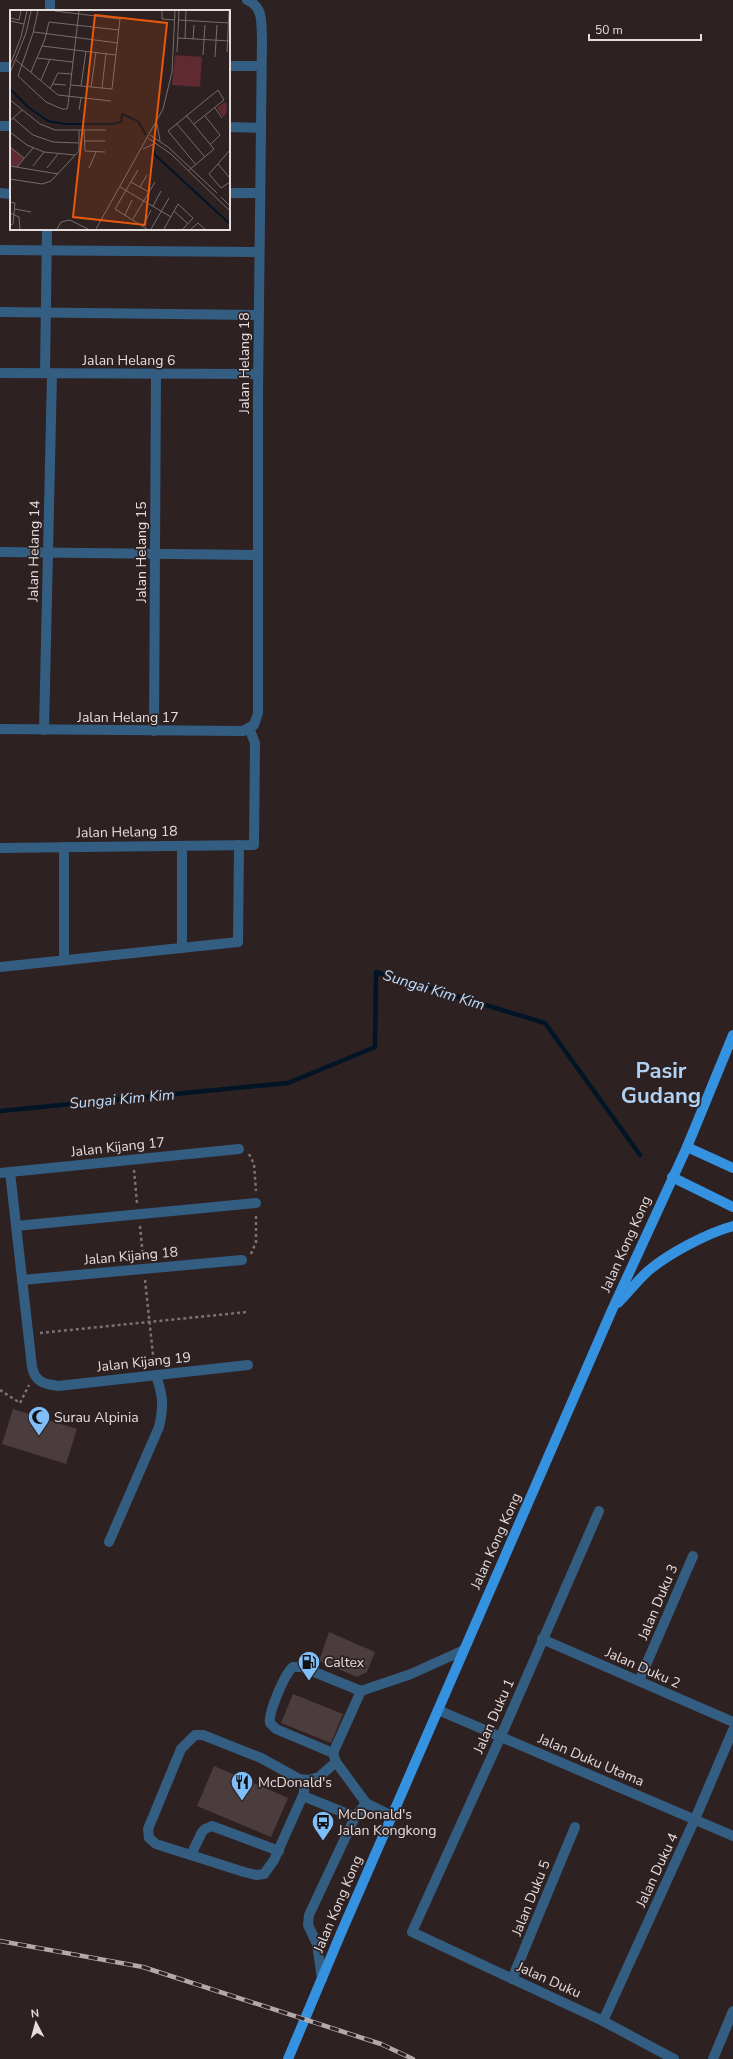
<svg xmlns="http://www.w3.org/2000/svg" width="733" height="2059" viewBox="0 0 733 2059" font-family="'Nunito Sans',sans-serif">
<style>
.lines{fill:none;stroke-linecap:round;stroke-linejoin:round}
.stream{stroke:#021526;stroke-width:4.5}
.building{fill:#4b3c3d}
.path{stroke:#7d7172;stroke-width:2.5;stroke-dasharray:3 3;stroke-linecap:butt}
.minor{stroke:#345d82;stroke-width:10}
.major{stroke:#3492e0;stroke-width:10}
.rail-casing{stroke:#b4a9aa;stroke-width:4.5}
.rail{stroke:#2e2122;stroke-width:3;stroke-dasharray:9;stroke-linecap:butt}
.labels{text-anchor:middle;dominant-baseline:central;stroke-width:3.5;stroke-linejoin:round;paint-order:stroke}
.street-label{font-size:14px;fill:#e5dcdc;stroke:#2e2122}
.poi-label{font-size:14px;fill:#e5dcdc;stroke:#2e2122;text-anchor:start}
.water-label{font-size:15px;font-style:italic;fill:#bddefe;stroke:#2e2122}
.town-label{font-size:22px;font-weight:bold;fill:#afd1f3;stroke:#2e2122}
.inset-river{fill:none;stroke:#021526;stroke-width:2}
.inset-road{fill:none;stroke:#776c6c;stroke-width:1}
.view{fill:#e8590c;fill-opacity:0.15;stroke:#e8590c;stroke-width:2}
.inset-edge{fill:none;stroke:#e5dcdc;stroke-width:2}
</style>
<rect width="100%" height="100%" fill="#2e2122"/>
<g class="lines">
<polyline class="stream" points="0,1111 288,1083 375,1047 376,972 545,1023 640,1155"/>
</g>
<g class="building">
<polygon points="13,1409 77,1429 66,1464 2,1444"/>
<polygon points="329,1632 375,1652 367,1672 357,1677 319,1661"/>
<polygon points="293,1694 343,1714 331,1743 281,1723"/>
<polygon points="214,1766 288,1798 271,1837 197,1806"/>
</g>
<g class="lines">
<g class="path">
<polyline points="249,1154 254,1164 256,1191"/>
<polyline points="134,1170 137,1203"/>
<polyline points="140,1226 143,1257"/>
<polyline points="251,1254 256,1242 256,1214"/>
<polyline points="145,1280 154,1364"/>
<polyline points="40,1333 247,1312"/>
<polyline points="0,1390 20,1403 29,1385"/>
</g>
<g class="minor">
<polyline points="50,11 50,0"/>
<polyline points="229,66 261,66"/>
<polyline points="0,67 11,67"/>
<polyline points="0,126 11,126"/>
<polyline points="229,127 261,128"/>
<polyline points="0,193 11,194"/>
<polyline points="229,193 260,193"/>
<polyline points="0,250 259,252"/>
<polyline points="0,312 258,315"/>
<polyline points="0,373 258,374"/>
<polyline points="45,373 47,229"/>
<polyline points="0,552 258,555"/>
<path d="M0,729l243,2 11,-6 4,-12v-320l4,-355c-1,-15 2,-31 -15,-38"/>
<polyline points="44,730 52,374"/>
<polyline points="154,731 156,374"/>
<polyline points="182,846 182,948"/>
<polyline points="0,848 254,845 255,743 249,728"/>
<polyline points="64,960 64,847"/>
<polyline points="0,967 238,942 239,845"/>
<path d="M10,1172l22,195c3,15 12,17 26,19l190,-21"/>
<polyline points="0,1173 239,1149"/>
<polyline points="16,1226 256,1203"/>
<polyline points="22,1280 242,1260"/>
<polyline points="599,1511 501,1736 412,1932 603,2021 674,2059"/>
<path d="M109,1542l50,-115c5,-22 4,-31 -3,-52"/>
<polyline points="542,1639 733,1722"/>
<polyline points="639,1681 693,1556"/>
<polyline points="438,1710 733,1836"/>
<path d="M333,1753l-57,-24 -6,-6c-2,-10 15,-50 23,-56h9l59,24"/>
<polyline points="299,1779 304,1786 304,1793 274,1860 264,1874 256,1875 244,1872 156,1844 149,1838 148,1829 181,1749 195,1735 203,1735 261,1758 299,1779 309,1780 319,1777 336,1762"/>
<polyline points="303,1796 355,1817"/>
<polyline points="392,1816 366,1803 336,1762 333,1753 361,1691 411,1674 464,1650"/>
<polyline points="191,1855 202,1832 205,1829 212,1826 279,1851"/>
<polyline points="322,1979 317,1944 308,1925 309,1915 355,1817 366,1803"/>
<polyline points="512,1979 575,1827"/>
<polyline points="603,2021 695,1819 733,1730"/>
<polyline points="713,2059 733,2011"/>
</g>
<g class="major">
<polyline points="687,1147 733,1168"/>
<polyline points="672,1177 733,1207"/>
<path d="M618,1303c10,-10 19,-22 30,-32 20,-17 59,-38 85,-45"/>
<polyline points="288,2059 341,1933 612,1310 687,1147 733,1035"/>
</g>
<g class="rail-casing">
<polyline id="rail" points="0,1941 143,1967 381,2044 413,2059"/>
</g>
<use href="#rail" class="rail"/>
</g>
<defs>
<g id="mosque-pin" transform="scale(1.15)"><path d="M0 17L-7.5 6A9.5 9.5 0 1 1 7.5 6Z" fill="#7ebef9" stroke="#2e2122"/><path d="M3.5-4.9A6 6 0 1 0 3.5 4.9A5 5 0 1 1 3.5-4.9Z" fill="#111"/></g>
<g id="fuel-pin" transform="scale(1.15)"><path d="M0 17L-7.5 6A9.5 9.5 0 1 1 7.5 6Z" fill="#7ebef9" stroke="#2e2122"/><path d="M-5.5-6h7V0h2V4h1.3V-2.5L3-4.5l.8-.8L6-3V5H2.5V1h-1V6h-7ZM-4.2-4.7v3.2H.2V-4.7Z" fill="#111"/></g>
<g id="restaurant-pin" transform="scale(1.15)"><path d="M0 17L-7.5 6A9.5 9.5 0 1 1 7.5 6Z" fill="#7ebef9" stroke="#2e2122"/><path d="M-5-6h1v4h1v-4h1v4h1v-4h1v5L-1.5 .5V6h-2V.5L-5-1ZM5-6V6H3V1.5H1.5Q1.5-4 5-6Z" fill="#111"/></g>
<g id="bus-pin" transform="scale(1.15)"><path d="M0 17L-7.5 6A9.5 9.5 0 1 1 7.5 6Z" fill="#7ebef9" stroke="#2e2122"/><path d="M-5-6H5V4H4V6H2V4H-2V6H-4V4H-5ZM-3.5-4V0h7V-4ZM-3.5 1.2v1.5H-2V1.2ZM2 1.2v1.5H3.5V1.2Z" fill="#111"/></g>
</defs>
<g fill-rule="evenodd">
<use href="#mosque-pin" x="39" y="1417"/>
<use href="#fuel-pin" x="309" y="1662"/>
<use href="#restaurant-pin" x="242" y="1782"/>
<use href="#bus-pin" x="323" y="1822"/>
</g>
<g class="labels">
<g class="street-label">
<text x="129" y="360">Jalan Helang 6</text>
<text transform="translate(244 363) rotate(-90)">Jalan Helang 18</text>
<text transform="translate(34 551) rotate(-89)">Jalan Helang 14</text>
<text transform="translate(141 552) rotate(-90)">Jalan Helang 15</text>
<text x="128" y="717">Jalan Helang 17</text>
<text transform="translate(127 832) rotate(-1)">Jalan Helang 18</text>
<text transform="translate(118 1147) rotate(-6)">Jalan Kijang 17</text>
<text transform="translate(626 1244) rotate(-66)">Jalan Kong Kong</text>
<text transform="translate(131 1256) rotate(-5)">Jalan Kijang 18</text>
<text transform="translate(144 1362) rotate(-6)">Jalan Kijang 19</text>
<text transform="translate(496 1541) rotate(-66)">Jalan Kong Kong</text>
<text transform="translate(658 1602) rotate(-67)">Jalan Duku 3</text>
<text transform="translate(643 1668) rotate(24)">Jalan Duku 2</text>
<text transform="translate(494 1716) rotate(-66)">Jalan Duku 1</text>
<text transform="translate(591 1760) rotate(23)">Jalan Duku Utama</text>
<text transform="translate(657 1870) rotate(-65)">Jalan Duku 4</text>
<text transform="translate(531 1898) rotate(-68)">Jalan Duku 5</text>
<text transform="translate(338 1904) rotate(-67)">Jalan Kong Kong</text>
<text transform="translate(549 1980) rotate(24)">Jalan Duku</text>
</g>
<g class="poi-label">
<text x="54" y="1417">Surau Alpinia</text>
<text x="324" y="1662">Caltex</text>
<text x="258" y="1782">McDonald's</text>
<text x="338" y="1814">McDonald's<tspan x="338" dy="16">Jalan Kongkong</tspan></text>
</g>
<g class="water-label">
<text transform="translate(434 990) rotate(17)">Sungai Kim Kim</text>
<text transform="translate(122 1099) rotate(-5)">Sungai Kim Kim</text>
</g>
<g class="town-label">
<text x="661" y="1071">Pasir<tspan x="661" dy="25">Gudang</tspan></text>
</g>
</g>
<g transform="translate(10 10)">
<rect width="220" height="220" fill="#2e2122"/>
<path d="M165,45l27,2 -2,30 -28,-2zM215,92l2,2 -1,10 -3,3 -6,-9zM0,137l14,11 -7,9 -7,-1z" fill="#5f2a31"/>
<path class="inset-river" d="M0,79l18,18 20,14 17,3h47l9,-2 1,-8 16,7 8,14M144,139v5l76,70"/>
<path class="inset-road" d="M28,1l-5,22 -15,43 28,26 16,7h5l1,-4 11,-94M45,1l65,8 -8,70 -41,-4M152,1v8l13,1M0,8l9,2 2,-9M168,10l52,3M0,11l14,3M24,22l84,11M168,28l52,3M175,29l1,-28M183,29l1,-14M32,36l74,9M167,42l2,-41M217,42l2,-41M193,45l2,-30M205,47l2,-32M27,48l36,4M6,50l42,35 53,6M0,55l11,-28 6,-26M21,62l14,-33 4,-17 70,8M0,63l16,-40 5,-22M31,70l9,-21M43,74l13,1M71,76l5,-35M81,77l5,-35M92,78l4,-35M40,79l8,-16 14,1M0,90l30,24 15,6h51M205,98l7,10M69,100l2,-12M176,105l28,34 -26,22M195,106l15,19 -9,9M3,108l20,17 20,7 26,1M0,111l12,-11M166,113l29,34M147,114l3,17M184,114l30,-24 -6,-10 -50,41 28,34M74,120l1,21 20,1M0,122l17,13 17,7 31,3M140,125l18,12 49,46M138,128l23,16 59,57M74,131h21M0,137l14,11M133,139l13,-6M220,140l-21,24 12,14 9,-6M208,154l12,14M0,156l48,8M23,156l11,-14M7,157l16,-19M37,158l11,-14M79,158l7,-16M128,160l-23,39 32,20M0,169l32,5 9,-3 28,-30v-21M121,172l18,10M110,177l51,30M130,177l7,-12M211,187l9,9M0,192l5,1 -2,21 -3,1M143,196l8,-15M5,199l16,3M164,201l14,13M0,203l9,4 1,12M115,205l7,-15M123,209l22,-37M133,216l8,-16M47,219l4,-7 9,-2 18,9M86,219l67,-120 9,-37 3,-61M141,219l18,-31M154,219l14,-25 15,14 -10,11M181,219l7,-6 7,6"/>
<path class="view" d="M85,5l72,8 -22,202 -72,-8z"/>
<rect width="220" height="220" class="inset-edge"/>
</g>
<g transform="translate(36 2023) rotate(354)" stroke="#2e2122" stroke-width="3" paint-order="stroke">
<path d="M0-3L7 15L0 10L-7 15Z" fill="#e5dcdc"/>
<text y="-6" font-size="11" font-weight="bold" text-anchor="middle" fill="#e5dcdc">N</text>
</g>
<path d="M589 34v6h112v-6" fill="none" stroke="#e5dcdc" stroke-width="2"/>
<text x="595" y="34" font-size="12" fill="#e5dcdc" stroke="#2e2122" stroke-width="3" paint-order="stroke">50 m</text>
</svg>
